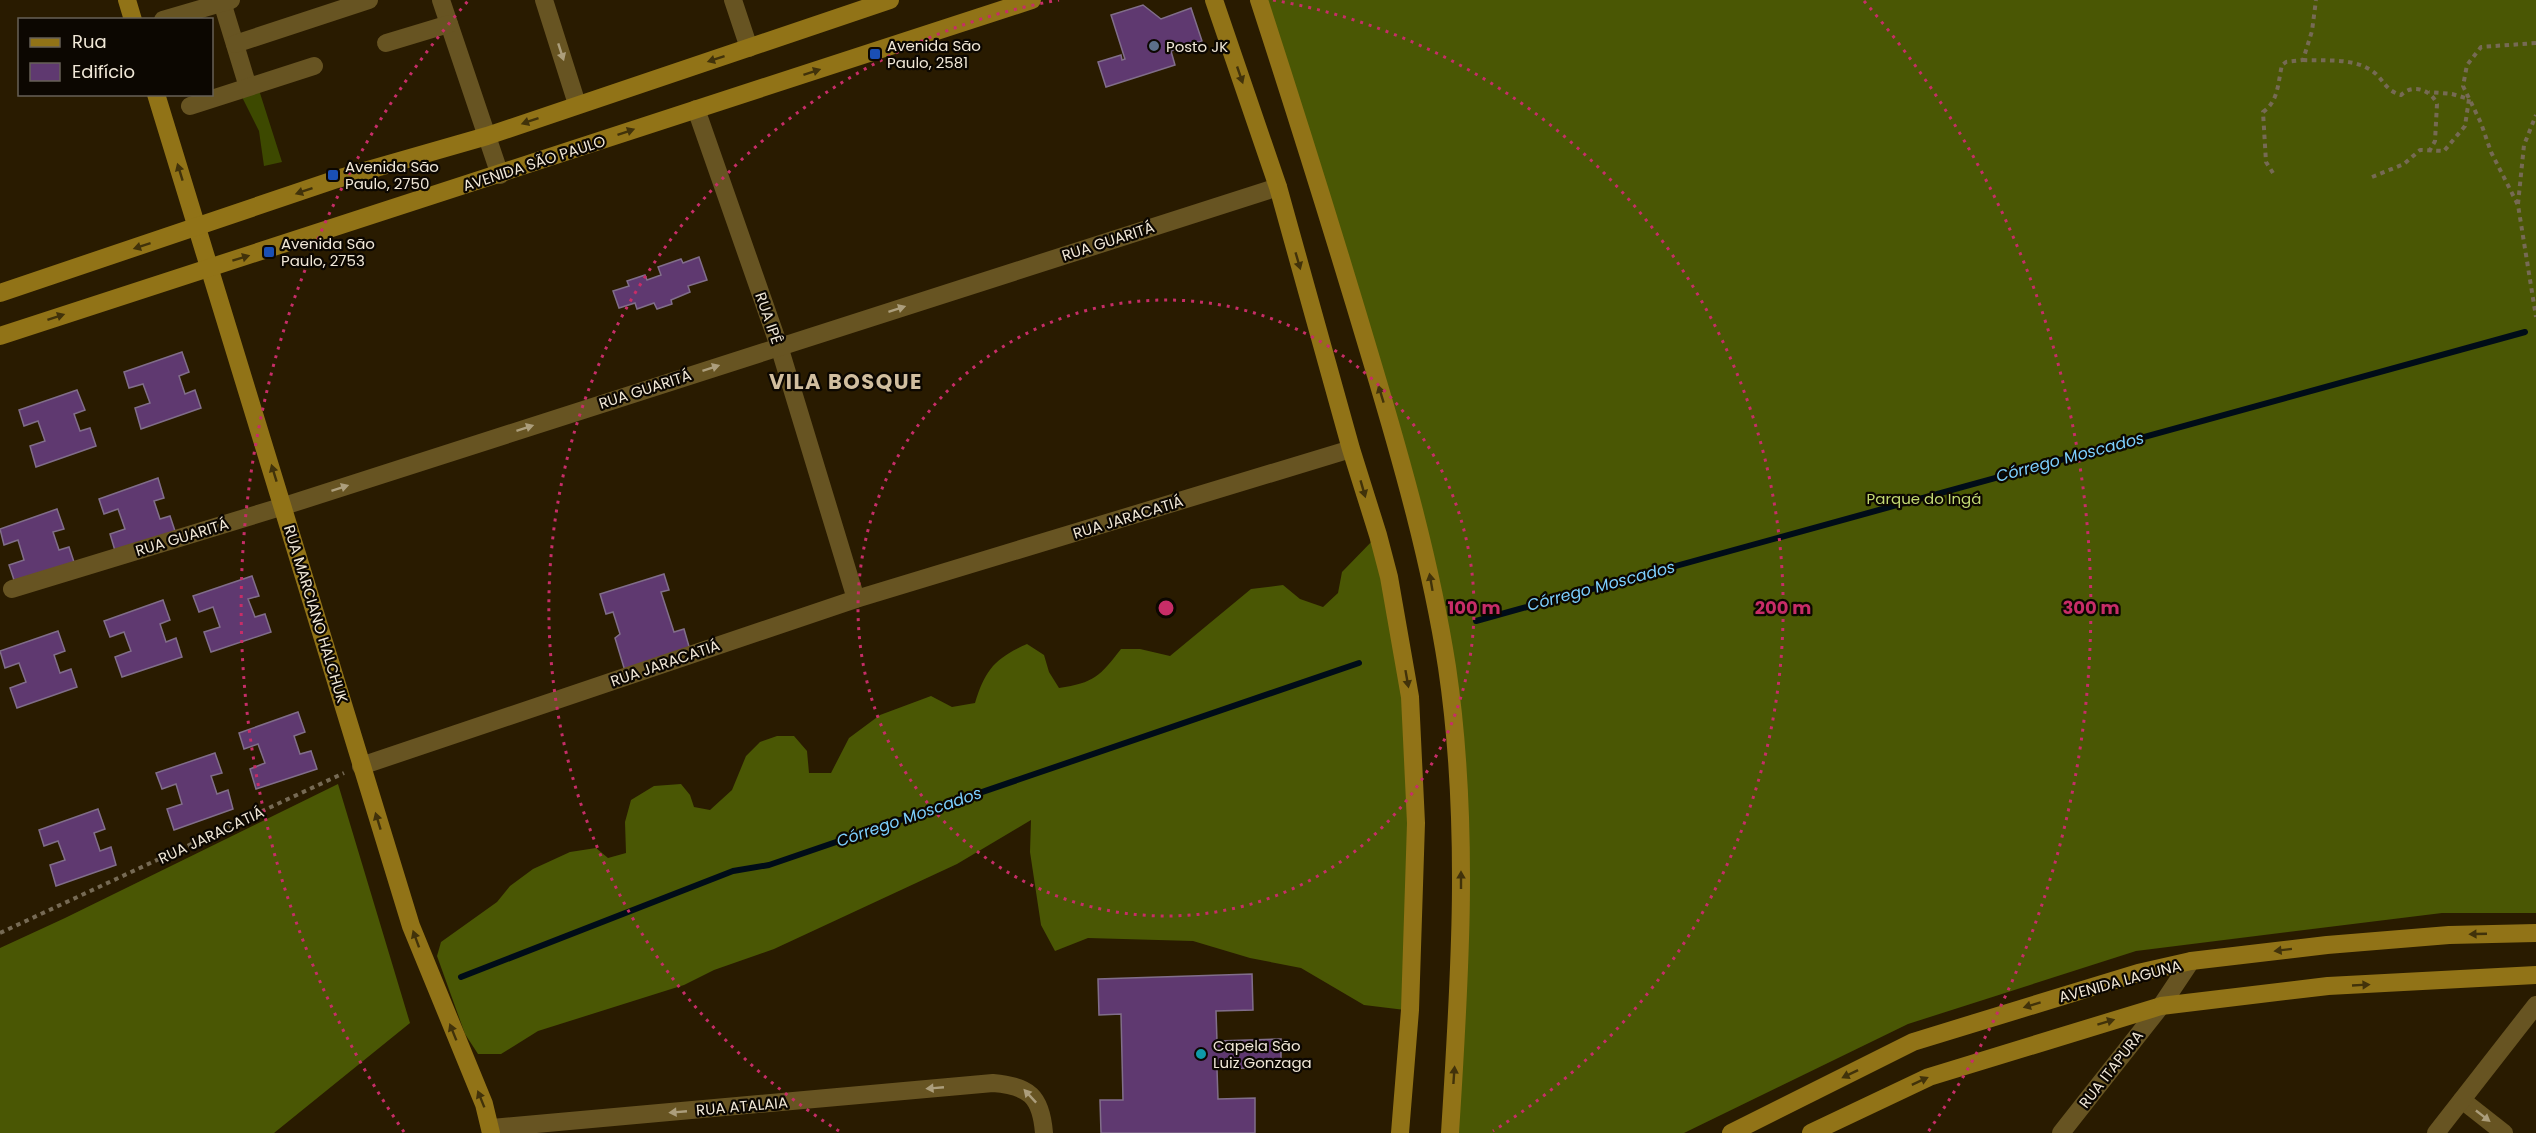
<svg xmlns="http://www.w3.org/2000/svg" width="2536" height="1133" viewBox="0 0 2536 1133" font-family="Poppins,sans-serif">
<style>
.green{fill:#3d4900}
.forest{fill:#4a5704}
.lines{fill:none;stroke-linecap:round;stroke-linejoin:round}
.stream{stroke:#000c18;stroke-width:6}
.building{fill:#5f3970;stroke:#816e8a;stroke-width:1.5}
.path{stroke:#766a54;stroke-width:4;stroke-dasharray:4.5 4.5;stroke-linecap:butt}
.street{stroke:#675422;stroke-width:18}
.secondary{stroke:#917317;stroke-width:18}
.oneway{fill:#ac9e7c}
.oneway2{fill:#41320a}
.ring{fill:none;stroke:#c72d67;stroke-width:3;stroke-dasharray:3 6}
.service-dot{fill:#5c6f8a;stroke:#0c0701;stroke-width:2}
.transit-dot{fill:#1a4fb4;stroke:#0c0701;stroke-width:2}
.culture-dot{fill:#0f9aa8;stroke:#0c0701;stroke-width:2}
.labels{text-anchor:middle;dominant-baseline:central;stroke-width:4.5;stroke-linejoin:round;paint-order:stroke}
.poi-label{font-size:15px;fill:#f0e7d7;stroke:#0c0701;text-anchor:start}
.street-label{font-size:15px;fill:#f0e7d7;stroke:#0c0701}
.park-label{font-size:15px;fill:#c3d974;stroke:#0c0701}
.water-label{font-size:16px;font-style:italic;fill:#7ccefc;stroke:#0c0701}
.district-label{font-size:21px;font-weight:bold;letter-spacing:1.5px;fill:#d1be9f;stroke:#0c0701}
.centre{fill:#c72d67;stroke:#0c0701;stroke-width:3}
.ring-label{font-size:18px;text-anchor:middle;font-weight:bold;fill:#c72d67;stroke:#0c0701;stroke-width:4.5;stroke-linejoin:round;paint-order:stroke}
</style>
<rect width="100%" height="100%" fill="#291b00"/>
<polygon class="green" points="259,90 282,162 264,166 259,131 241,95"/>
<g class="forest">
<polygon points="1265,0 2536,0 2536,913 2442,913 2136,951 1908,1024 1684,1133 1454,1133 1451,670"/>
<path d="M1377,536l29,161 6,126 -7,187 -41,-5 -63,-37 -51,-10 -57,-17 -105,-3 -33,13 -14,-26 -11,-73 1,-32 -74,44 -183,85 -60,21 -30,15 -146,46 -37,23h-23l-13,-20 -28,-78 4,-14 56,-40 13,-16 23,-17 37,-17 26,-4 12,10 18,-5 -1,-31 6,-22 23,-14 27,-2 9,11 4,12 16,3 22,-20 14,-34 14,-14 17,-6h17l13,15 2,22h22l18,-35 31,-23 51,-19 21,11 23,-4c10,-33 20,-45 52,-59l17,11 5,17 10,16c35,-5 41,-12 62,-39h19l30,7 81,-67 32,-4 17,14 23,8 15,-14 4,-21z"/>
<polygon points="338,784 410,1023 274,1133 0,1133 0,948 65,918"/>
</g>
<g class="lines">
<g class="stream">
<polyline points="1476,621 2525,332"/>
<polyline points="461,977 733,871 769,865 1359,663"/>
</g>
</g>
<g class="building">
<polygon points="1143,5 1161,19 1191,8 1202,41 1171,51 1175,65 1106,87 1098,62 1121,55 1122,60 1125,59 1111,15"/>
<polygon points="699,257 707,280 688,286 690,292 671,300 672,304 657,309 654,303 637,309 635,303 619,308 613,291 629,286 627,281 645,275 647,280 661,275 658,267 681,259 683,263"/>
<polygon points="182,352 189,372 179,376 185,394 195,390 201,408 141,429 135,408 150,403 143,384 129,388 124,372"/>
<polygon points="77,390 85,410 74,414 80,431 90,428 96,446 36,467 30,446 45,441 38,421 24,426 19,410"/>
<polygon points="158,478 164,498 154,501 160,519 170,516 176,534 116,554 110,534 125,529 118,509 104,514 99,499"/>
<polygon points="57,509 64,529 53,532 59,550 69,547 75,565 16,586 9,565 24,560 18,540 4,545 0,529"/>
<polygon points="664,574 669,590 661,592 674,632 684,629 690,650 625,671 615,638 620,634 613,612 606,614 600,594"/>
<polygon points="252,576 259,596 248,599 255,617 265,614 271,632 211,652 204,632 220,627 213,607 199,612 193,596"/>
<polygon points="163,600 170,620 160,624 166,642 176,638 182,657 122,677 115,657 131,651 124,632 110,637 104,621"/>
<polygon points="58,631 65,651 54,655 60,673 71,669 77,687 17,708 10,688 26,682 19,663 5,668 0,651"/>
<polygon points="298,712 305,732 294,736 300,754 311,751 317,769 256,789 250,769 265,763 258,744 244,749 239,733"/>
<polygon points="215,753 222,773 211,776 217,794 228,790 233,809 174,830 167,809 182,804 176,784 162,789 156,773"/>
<polygon points="98,809 105,829 94,833 100,851 111,847 116,865 56,886 50,865 65,860 58,841 44,846 39,830"/>
<polygon points="1252,974 1253,1010 1216,1011 1217,1041 1281,1039 1281,1067 1217,1069 1218,1099 1255,1098 1255,1133 1101,1133 1100,1100 1123,1100 1121,1014 1099,1015 1098,979"/>
</g>
<g class="lines">
<g class="path">
<polyline points="2536,43 2481,47 2467,65 2463,86 2481,123 2491,152 2518,205 2536,317"/>
<path d="M2303,60c20,1 48,-2 66,9 15,8 14,21 32,26 12,-12 30,-5 36,9l-2,37 -5,9"/>
<path d="M2273,173l-7,-11 -3,-50c16,-11 15,-31 19,-47l4,-3 17,-2 9,-29 4,-31"/>
<polyline points="2372,177 2404,164 2420,150 2444,151 2465,126 2469,99 2452,94 2429,92"/>
<polyline points="2518,204 2524,145 2536,115"/>
<polyline points="0,933 344,773"/>
</g>
<g class="street">
<polyline points="441,0 500,175"/>
<polyline points="544,0 577,104"/>
<polyline points="733,0 749,48"/>
<polyline points="222,2 248,87"/>
<polyline points="163,20 231,0"/>
<polyline points="386,43 449,24"/>
<polyline points="235,44 369,0"/>
<polyline points="190,106 314,66"/>
<polyline points="696,109 779,346 856,599"/>
<polyline points="12,589 284,506 1278,187"/>
<polyline points="361,766 856,599 1351,449"/>
<polyline points="2462,1100 2504,1133"/>
<path d="M492,1128l501,-45c36,3 48,13 51,50"/>
<polyline points="2061,1133 2161,1006 2191,961"/>
<polyline points="2436,1133 2536,1005"/>
</g>
<g class="secondary">
<polyline points="127,0 133,20"/>
<polyline points="1214,0 1278,187 1351,449 1378,535 1389,577 1410,697 1416,823 1410,1010 1400,1133"/>
<path d="M1259,0c39,120 77,241 113,362 30,100 59,202 75,305 23,155 13,311 3,466"/>
<polyline points="156,94 411,926 484,1104 491,1133"/>
<polyline points="0,293 337,179 487,136 890,0"/>
<polyline points="0,336 1032,0"/>
<polyline points="1731,1133 1913,1042 2138,973 2191,961 2327,945 2449,935 2536,933"/>
<polyline points="1811,1133 1929,1077 2161,1006 2328,986 2536,975"/>
</g>
</g>
<defs><path id="oneway-solid" d="M-6-.8H1V-3.2L6.5 0L1 3.2V.8H-6Z" transform="scale(1.5)"/></defs>
<g class="oneway">
<use href="#oneway-solid" transform="translate(561 52) rotate(72)"/>
<use href="#oneway-solid" transform="translate(897 309) rotate(-18)"/>
<use href="#oneway-solid" transform="translate(711 368) rotate(-18)"/>
<use href="#oneway-solid" transform="translate(525 428) rotate(-18)"/>
<use href="#oneway-solid" transform="translate(340 488) rotate(-18)"/>
<use href="#oneway-solid" transform="translate(935 1088) rotate(175)"/>
<use href="#oneway-solid" transform="translate(1030 1096) rotate(-133)"/>
<use href="#oneway-solid" transform="translate(678 1112) rotate(175)"/>
<use href="#oneway-solid" transform="translate(2483 1116) rotate(38)"/>
</g>
<g class="oneway2">
<use href="#oneway-solid" transform="translate(716 59) rotate(162)"/>
<use href="#oneway-solid" transform="translate(812 72) rotate(-18)"/>
<use href="#oneway-solid" transform="translate(1240 75) rotate(71)"/>
<use href="#oneway-solid" transform="translate(530 121) rotate(161)"/>
<use href="#oneway-solid" transform="translate(626 132) rotate(-19)"/>
<use href="#oneway-solid" transform="translate(180 172) rotate(-107)"/>
<use href="#oneway-solid" transform="translate(304 191) rotate(161)"/>
<use href="#oneway-solid" transform="translate(142 246) rotate(162)"/>
<use href="#oneway-solid" transform="translate(241 258) rotate(-17)"/>
<use href="#oneway-solid" transform="translate(1298 261) rotate(74)"/>
<use href="#oneway-solid" transform="translate(56 317) rotate(-18)"/>
<use href="#oneway-solid" transform="translate(1381 394) rotate(-107)"/>
<use href="#oneway-solid" transform="translate(274 473) rotate(-107)"/>
<use href="#oneway-solid" transform="translate(1363 489) rotate(74)"/>
<use href="#oneway-solid" transform="translate(1431 582) rotate(-100)"/>
<use href="#oneway-solid" transform="translate(1407 679) rotate(80)"/>
<use href="#oneway-solid" transform="translate(378 821) rotate(-107)"/>
<use href="#oneway-solid" transform="translate(1461 880) rotate(-90)"/>
<use href="#oneway-solid" transform="translate(2478 934) rotate(178)"/>
<use href="#oneway-solid" transform="translate(416 939) rotate(-110)"/>
<use href="#oneway-solid" transform="translate(2283 950) rotate(173)"/>
<use href="#oneway-solid" transform="translate(2361 985) rotate(-3)"/>
<use href="#oneway-solid" transform="translate(2032 1005) rotate(163)"/>
<use href="#oneway-solid" transform="translate(2106 1022) rotate(-17)"/>
<use href="#oneway-solid" transform="translate(453 1032) rotate(-112)"/>
<use href="#oneway-solid" transform="translate(1850 1074) rotate(154)"/>
<use href="#oneway-solid" transform="translate(1454 1075) rotate(-86)"/>
<use href="#oneway-solid" transform="translate(1920 1081) rotate(-25)"/>
<use href="#oneway-solid" transform="translate(481 1099) rotate(-112)"/>
</g>
<g class="ring">
<circle cx="1166" cy="608" r="308"/>
<path d="M839 1131A617 617 0 0 1 1059 0M1273 0A617 617 0 0 1 1493 1131"/>
<path d="M404 1132A925 925 0 0 1 468 1M1864 1A925 925 0 0 1 1928 1132"/>
</g>
<circle class="service-dot" cx="1154" cy="46" r="6"/>
<g class="transit-dot">
<rect x="869" y="48" width="12" height="12" rx="3"/>
<rect x="327" y="169" width="12" height="12" rx="3"/>
<rect x="263" y="246" width="12" height="12" rx="3"/>
</g>
<circle class="culture-dot" cx="1201" cy="1054" r="6"/>
<g class="labels">
<g class="poi-label">
<text x="887" y="45">Avenida São<tspan x="887" dy="17">Paulo, 2581</tspan></text>
<text x="1166" y="46">Posto JK</text>
<text x="345" y="166">Avenida São<tspan x="345" dy="17">Paulo, 2750</tspan></text>
<text x="281" y="243">Avenida São<tspan x="281" dy="17">Paulo, 2753</tspan></text>
<text x="1213" y="1045">Capela São<tspan x="1213" dy="17">Luiz Gonzaga</tspan></text>
</g>
<g class="street-label">
<text transform="translate(534 163) rotate(-18)">AVENIDA SÃO PAULO</text>
<text transform="translate(1108 241) rotate(-18)">RUA GUARITÁ</text>
<text transform="translate(769 318) rotate(71)">RUA IPÊ</text>
<text transform="translate(645 389) rotate(-18)">RUA GUARITÁ</text>
<text transform="translate(1128 517) rotate(-17)">RUA JARACATIÁ</text>
<text transform="translate(182 537) rotate(-17)">RUA GUARITÁ</text>
<text transform="translate(316 614) rotate(73)">RUA MARCIANO HALCHUK</text>
<text transform="translate(665 663) rotate(-19)">RUA JARACATIÁ</text>
<text transform="translate(211 835) rotate(-25)">RUA JARACATIÁ</text>
<text transform="translate(2120 981) rotate(-15)">AVENIDA LAGUNA</text>
<text transform="translate(2111 1069) rotate(-52)">RUA ITAPURA</text>
<text transform="translate(742 1106) rotate(-5)">RUA ATALAIA</text>
</g>
<g class="park-label">
<text x="1924" y="498">Parque do Ingá</text>
</g>
<g class="water-label">
<text transform="translate(2070 457) rotate(-15)">Córrego Moscados</text>
<text transform="translate(1601 586) rotate(-15)">Córrego Moscados</text>
<text transform="translate(909 817) rotate(-19)">Córrego Moscados</text>
</g>
<g class="district-label">
<text x="846" y="381">VILA BOSQUE</text>
</g>
</g>
<circle cx="1166" cy="608" r="9" class="centre"/>
<g class="ring-label">
<text x="1474" y="614">100 m</text>
<text x="1783" y="614">200 m</text>
<text x="2091" y="614">300 m</text>
</g>
<rect x="18" y="18" width="195" height="78" fill="#0c0701" stroke="#676157" stroke-width="1.5"/>
<rect x="30" y="38" width="30" height="9" fill="#917317" stroke="#676157" stroke-width="1.5"/>
<text x="72" y="48" font-size="18" fill="#f0e7d7">Rua</text>
<rect x="30" y="63" width="30" height="18" fill="#5f3970" stroke="#676157" stroke-width="1.5"/>
<text x="72" y="78" font-size="18" fill="#f0e7d7">Edifício</text>
</svg>
